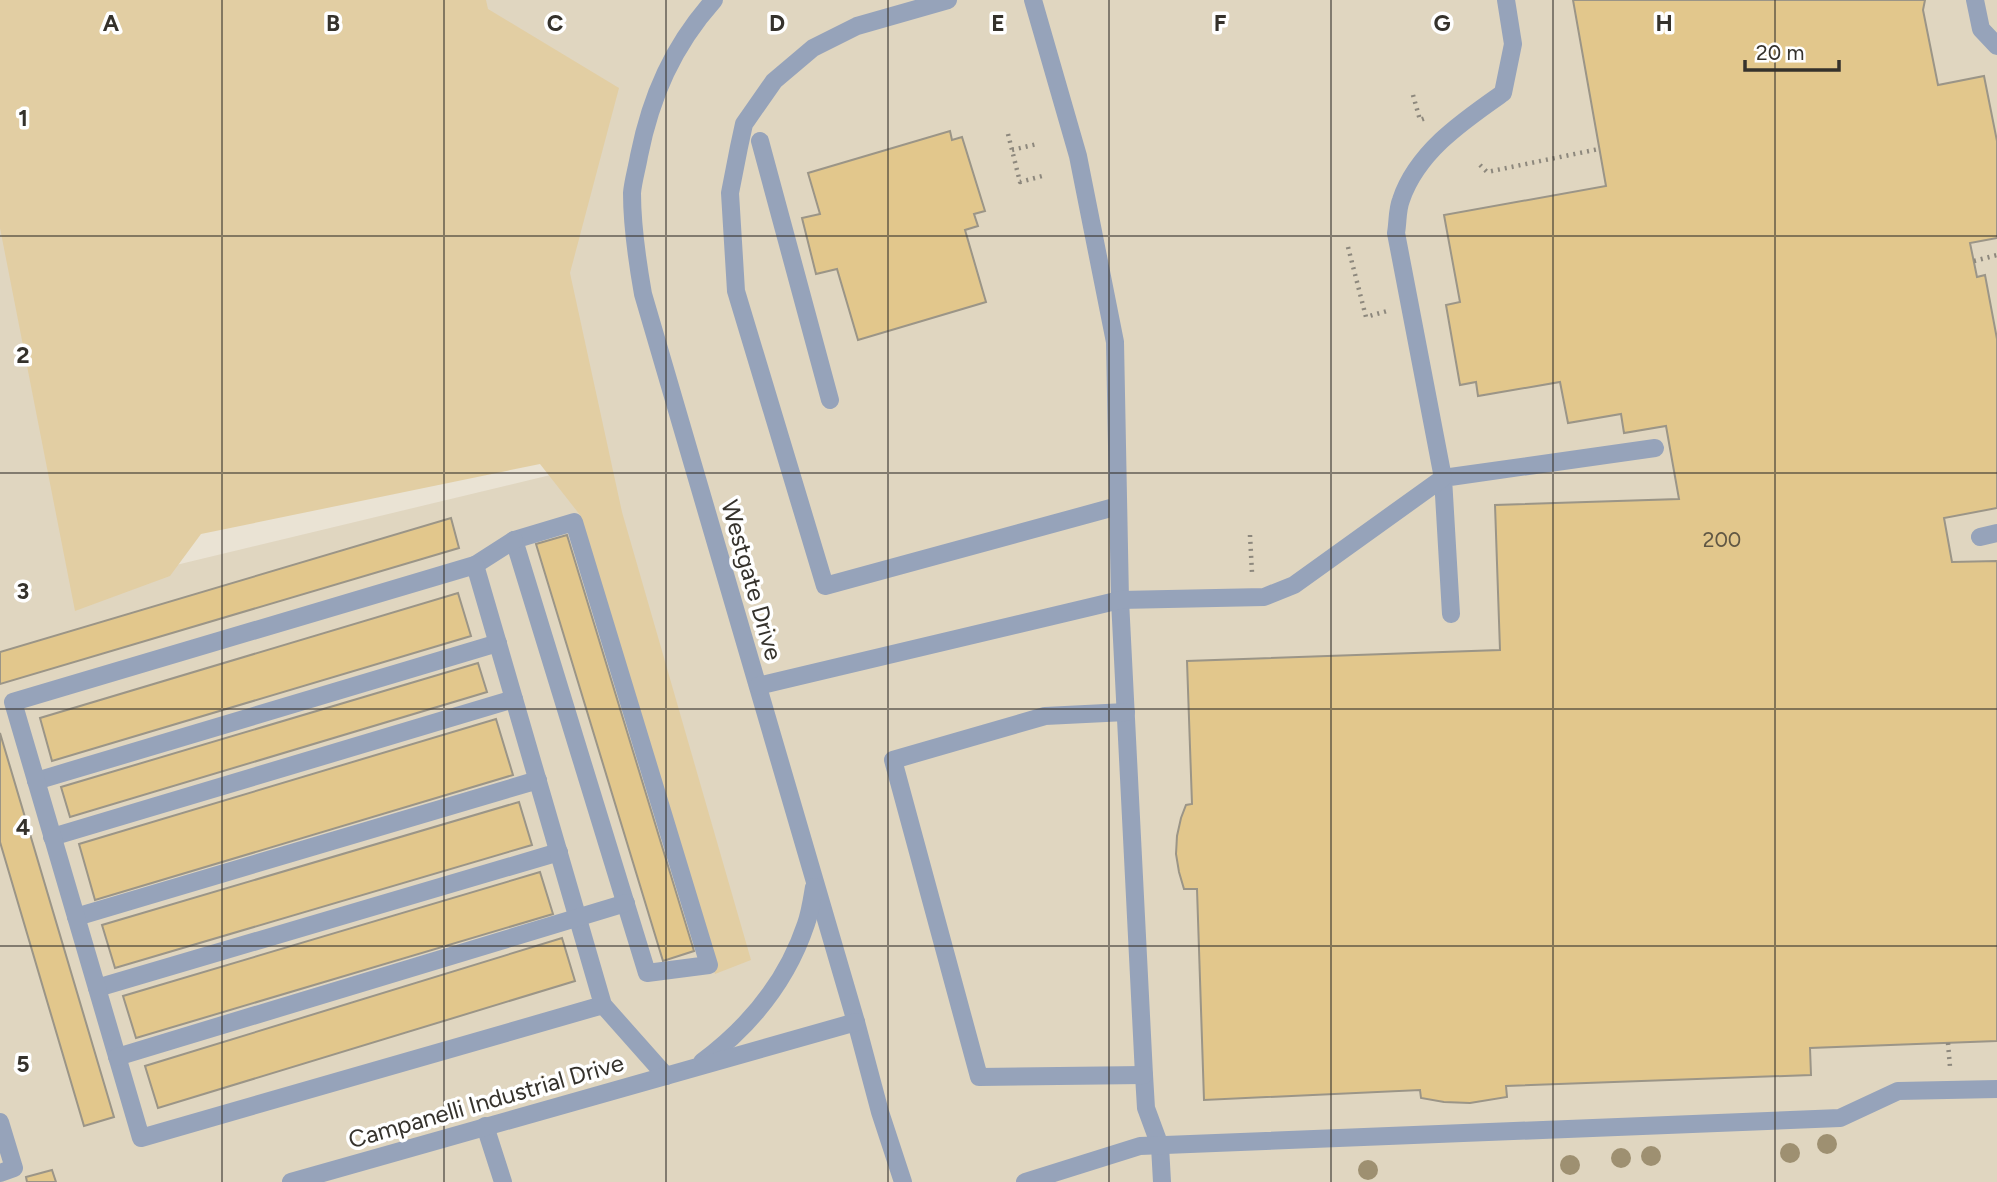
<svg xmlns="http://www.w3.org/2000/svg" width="1997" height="1182" viewBox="0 0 1997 1182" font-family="Figtree,sans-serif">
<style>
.built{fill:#e0d6c0}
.green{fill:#e2cea3}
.building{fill:#e2c78c;stroke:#9b9587;stroke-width:2}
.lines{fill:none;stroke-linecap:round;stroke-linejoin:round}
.path{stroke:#8d887d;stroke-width:4.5;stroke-dasharray:2 5;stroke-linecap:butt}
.minor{stroke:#96a3ba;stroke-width:18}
.tree{fill:#9e9071}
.grid{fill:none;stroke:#35322c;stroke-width:2;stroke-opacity:0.55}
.labels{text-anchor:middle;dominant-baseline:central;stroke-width:7;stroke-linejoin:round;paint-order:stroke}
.number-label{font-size:21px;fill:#605744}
.street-label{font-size:24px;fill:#35322c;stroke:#fff}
.grid-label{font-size:23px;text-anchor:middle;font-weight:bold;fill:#35322c;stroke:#fff;stroke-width:7;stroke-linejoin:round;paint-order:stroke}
</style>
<rect width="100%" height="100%" fill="#eae3d4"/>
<polygon class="built" points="472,0 1997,0 1997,1182 0,1182 0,95 97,584 592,465"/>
<polygon class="green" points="0,0 486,0 488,9 619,88 570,273 622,512 751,960 715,974 580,515 540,464 201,534 170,576 75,611 0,228"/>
<g class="building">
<polygon points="1573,0 1925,0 1923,10 1938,85 1984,76 1997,141 1997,238 1970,243 1977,277 1985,275 1997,339 1997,508 1944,518 1952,562 1997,561 1997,1041 1810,1048 1811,1075 1506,1086 1507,1097 1470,1103 1444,1102 1421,1098 1420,1090 1204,1100 1197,889 1184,889 1179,872 1176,854 1177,836 1181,818 1186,805 1192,804 1187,661 1500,650 1495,505 1679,499 1666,426 1624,433 1621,414 1568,423 1560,382 1478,396 1476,382 1460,385 1446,305 1460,302 1444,215 1606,186"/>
<polygon points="950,131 952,140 962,137 985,211 974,214 978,226 965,230 986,302 858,340 837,269 816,274 802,218 820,214 808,173"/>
<polygon points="451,518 459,548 0,684 0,652"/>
<polygon points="567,535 694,951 663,961 536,544"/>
<polygon points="458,593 471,636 52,761 40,718"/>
<polygon points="478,663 487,692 70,817 61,787"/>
<polygon points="496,719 513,775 95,900 79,844"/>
<polygon points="0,733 114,1117 84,1126 0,842"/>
<polygon points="519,802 532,845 115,968 102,925"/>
<polygon points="540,872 553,914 136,1038 123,996"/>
<polygon points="562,938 575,981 158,1108 145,1066"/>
<polygon points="52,1170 56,1182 27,1182 26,1177"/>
</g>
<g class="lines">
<g class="path">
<polyline points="1413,95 1420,120 1428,117"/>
<polyline points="1008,134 1020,182 1046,175"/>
<polyline points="1012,150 1037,144"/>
<polyline points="1480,165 1487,172 1599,149"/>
<polyline points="1348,247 1366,317 1387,311"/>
<polyline points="1974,261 1997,255"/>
<polyline points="1250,535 1252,573"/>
<polyline points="1948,1043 1950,1067"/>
</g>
<g class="minor">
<path d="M714,0c-41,46 -63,96 -75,156 -2,12 -6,25 -7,37 0,35 5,67 11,101l213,728 24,90 23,70"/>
<polyline points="948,0 857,26 813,48 774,81 744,124 739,147 730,193 736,291 825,586 1118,506"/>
<polyline points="1033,0 1078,156 1115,342 1120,600 1144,1075 1146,1108 1160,1146 1162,1182"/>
<polyline points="1975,0 1981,29 1997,46"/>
<polyline points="760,141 830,400"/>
<polygon points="574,522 709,965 647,973 514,540"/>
<polyline points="1980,537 1997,533"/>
<polyline points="475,565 514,540"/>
<polyline points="1451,614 1443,478 1655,448"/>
<path d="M758,686l362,-86 144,-3 30,-12 149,-107 -47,-245c2,-11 1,-23 5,-33 16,-48 62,-79 102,-107l10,-49 -7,-44"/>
<polyline points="1126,712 1045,716 893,760 979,1077 1144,1075"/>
<polyline points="36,781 498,643"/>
<polyline points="52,837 514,699"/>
<polyline points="76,917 538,780"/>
<polyline points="97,988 559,852"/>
<polyline points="603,1005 475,565 13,702 141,1138 603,1005 666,1076"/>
<polyline points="117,1057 626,903"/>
<path d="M702,1062c47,-35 85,-81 104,-138 4,-11 6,-25 8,-37"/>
<polyline points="0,1122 14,1168 0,1173"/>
<polyline points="485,1126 503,1182"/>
<polyline points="291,1182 856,1022"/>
<polyline points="1025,1182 1140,1146 1840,1118 1898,1091 1997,1089"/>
</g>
</g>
<g class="tree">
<circle cx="1827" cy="1144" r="10"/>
<circle cx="1790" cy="1153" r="10"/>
<circle cx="1651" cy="1156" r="10"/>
<circle cx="1621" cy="1158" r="10"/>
<circle cx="1570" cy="1165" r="10"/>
<circle cx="1368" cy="1170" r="10"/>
</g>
<path class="grid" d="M222,0v1182M444,0v1182M666,0v1182M888,0v1182M1109,0v1182M1331,0v1182M1553,0v1182M1775,0v1182M0,236h1997M0,473h1997M0,709h1997M0,946h1997"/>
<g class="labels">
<g class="number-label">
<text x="1722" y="539">200</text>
</g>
<g class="street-label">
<text transform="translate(752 580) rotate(74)">Westgate Drive</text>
<text transform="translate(486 1101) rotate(-16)">Campanelli Industrial Drive</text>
</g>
</g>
<g class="grid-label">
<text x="111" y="31">A</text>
<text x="333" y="31">B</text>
<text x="555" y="31">C</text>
<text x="777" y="31">D</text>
<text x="998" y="31">E</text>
<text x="1220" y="31">F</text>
<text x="1442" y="31">G</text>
<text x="1664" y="31">H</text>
<text x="23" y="126">1</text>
<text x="23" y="363">2</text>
<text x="23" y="599">3</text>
<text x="23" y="835">4</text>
<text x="23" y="1072">5</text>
</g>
<path d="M1745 60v10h94v-10" fill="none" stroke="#35322c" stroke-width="3.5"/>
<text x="1756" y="60" font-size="21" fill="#35322c" stroke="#ffffff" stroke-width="5" paint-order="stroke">20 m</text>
</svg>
